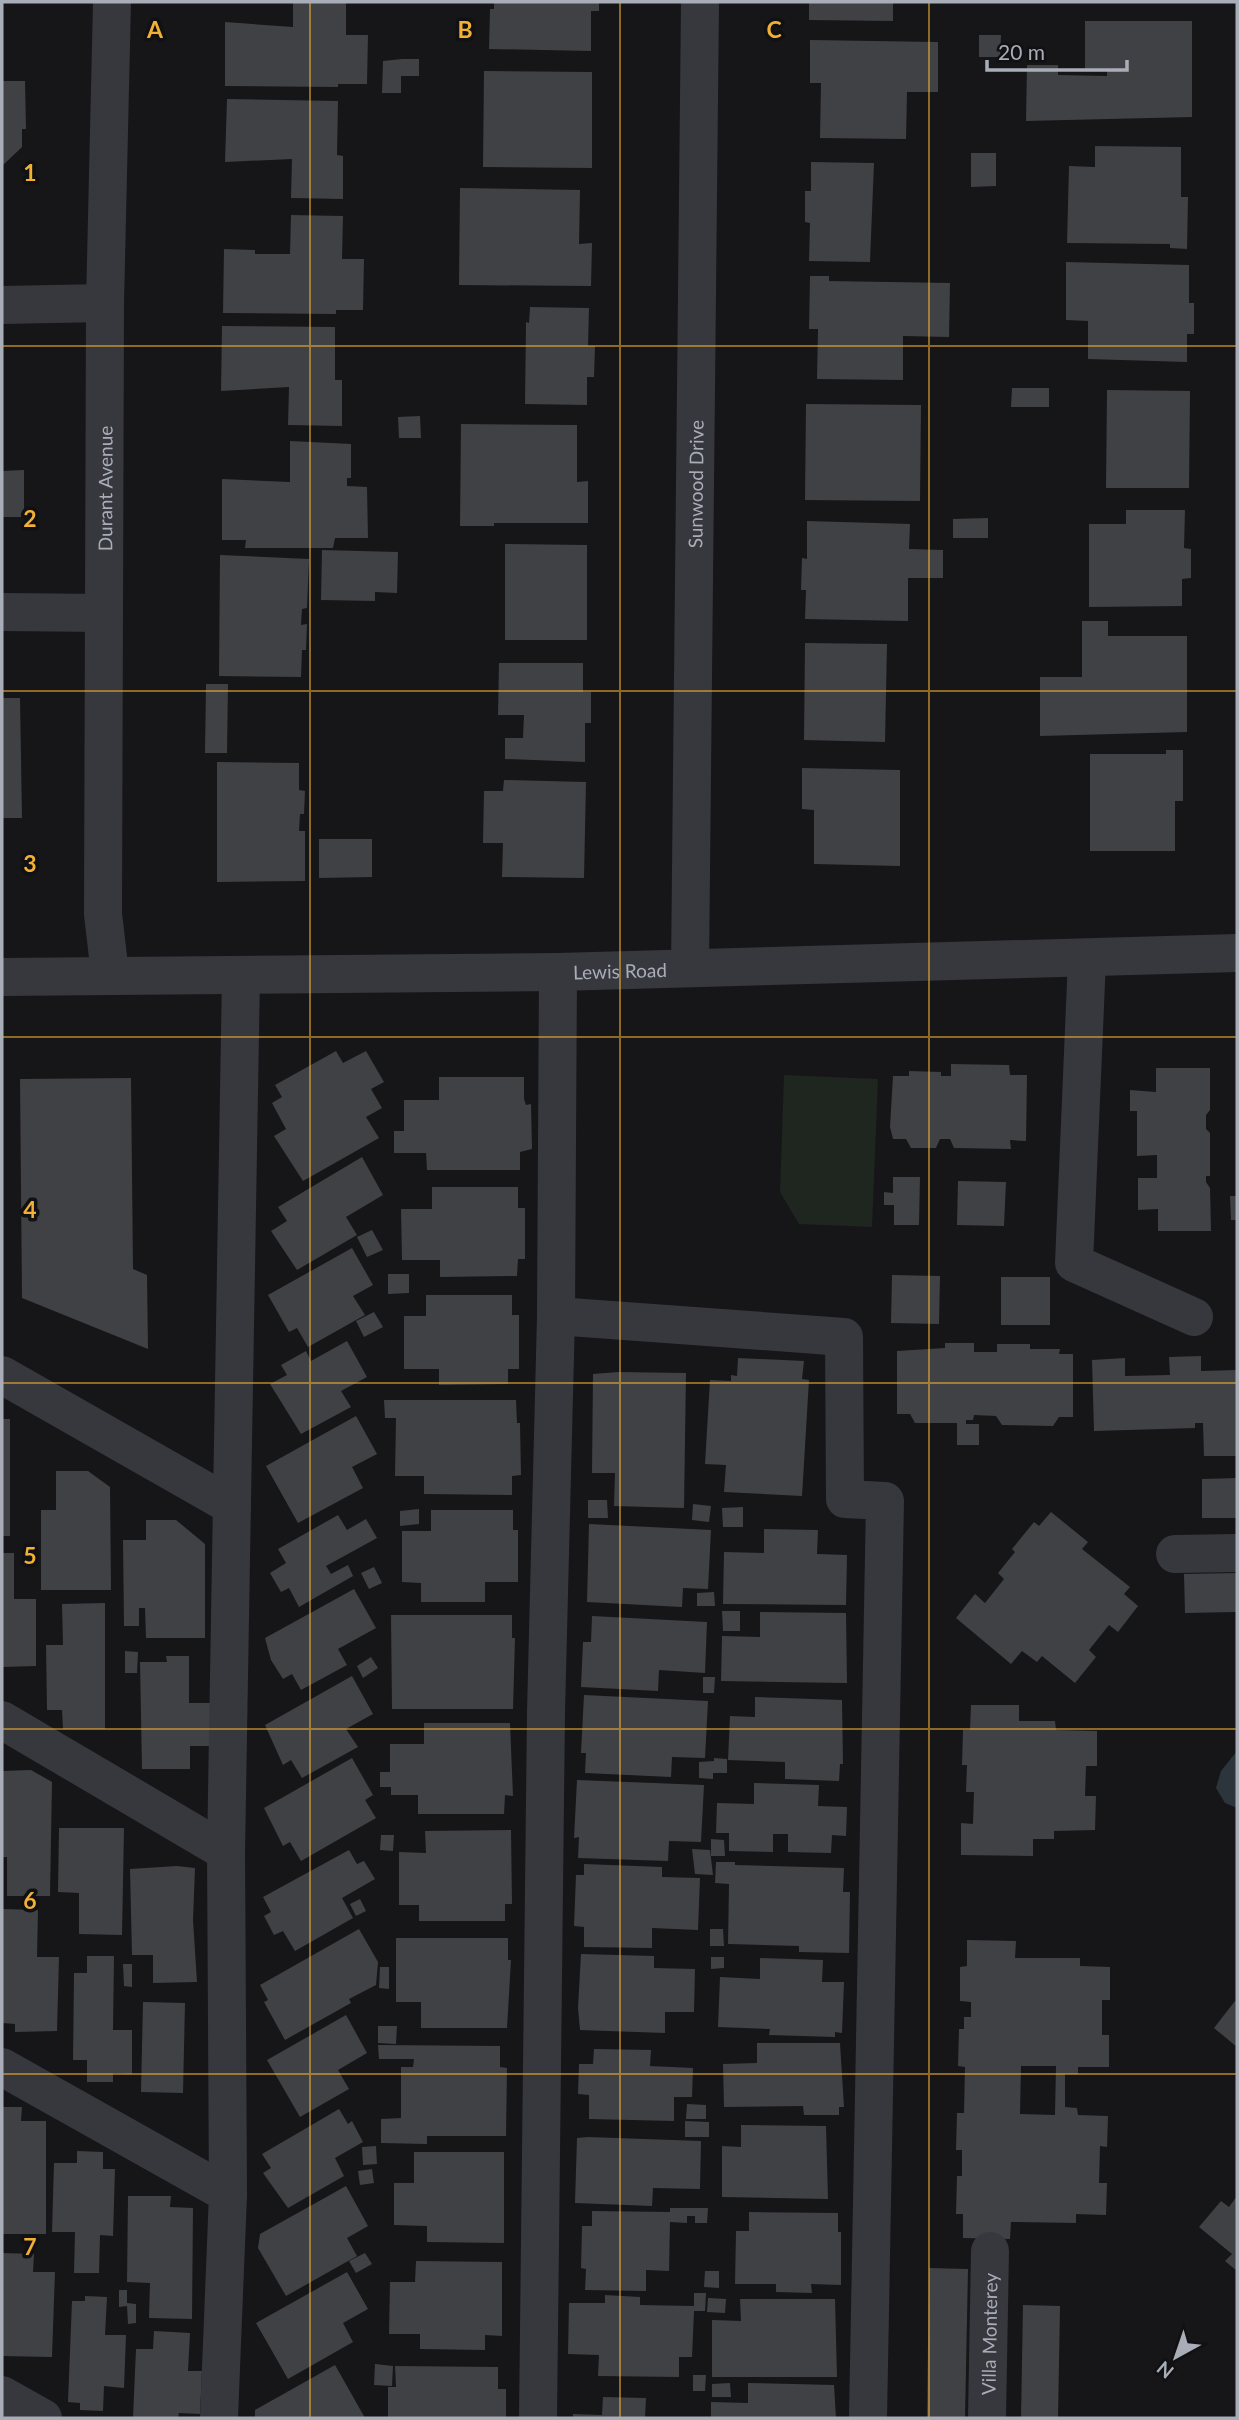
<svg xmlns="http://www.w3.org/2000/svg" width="1239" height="2420" viewBox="0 0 1239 2420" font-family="Lato,sans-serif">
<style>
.green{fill:#1e261f}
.water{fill:#2c353c}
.building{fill:#404145;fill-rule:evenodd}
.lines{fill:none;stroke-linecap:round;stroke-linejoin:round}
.minor{stroke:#37383d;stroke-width:38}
.grid{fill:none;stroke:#f2b134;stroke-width:2;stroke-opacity:0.55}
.labels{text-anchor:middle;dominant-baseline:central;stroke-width:7;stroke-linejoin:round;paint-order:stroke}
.street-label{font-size:19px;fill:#a8adb8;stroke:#111113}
.grid-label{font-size:23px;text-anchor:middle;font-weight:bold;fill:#f2b134;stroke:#111113;stroke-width:7;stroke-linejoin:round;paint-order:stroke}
</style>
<rect width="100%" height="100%" fill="#161618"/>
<polygon class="green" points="784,1075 878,1079 872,1227 799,1224 780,1192"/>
<polygon class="water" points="1237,1751 1237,1808 1225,1803 1216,1788 1221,1771"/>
<g class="building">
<polygon points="293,2 346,2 346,35 368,35 367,84 338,84 338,87 225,86 225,22 293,27"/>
<polygon points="494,2 599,2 599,11 591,11 591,51 489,49 490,9 494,9"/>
<polygon points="809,2 893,2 893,21 809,20"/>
<polygon points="1085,21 1192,21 1192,117 1026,121 1027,65 1058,65 1058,75 1107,76 1107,71 1085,71"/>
<polygon points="979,35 1001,35 1000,57 979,57"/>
<polygon points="810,40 938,42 938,92 907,92 906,139 820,138 821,83 810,83"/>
<polygon points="402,59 419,59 419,76 401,76 401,93 382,93 383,61"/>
<polygon points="484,71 592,72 592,168 483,167"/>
<polygon points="2,81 25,81 26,129 22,129 22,147 2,166"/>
<polygon points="227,99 338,101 337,155 343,156 343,199 291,198 292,159 225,162"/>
<polygon points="1095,146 1181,147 1181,197 1188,197 1187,249 1170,248 1170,244 1067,243 1069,166 1095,167"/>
<polygon points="971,153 996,153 996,186 971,187"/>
<polygon points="811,162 874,163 870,262 809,261 810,223 805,222 805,191 811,191"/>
<polygon points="460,188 580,190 579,244 592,243 591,286 459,285"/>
<polygon points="291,215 343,216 342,259 364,259 363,310 336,310 336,314 223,313 224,249 255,250 255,254 290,254"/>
<polygon points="1066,262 1189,265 1189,303 1194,303 1194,334 1187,334 1187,362 1088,359 1088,321 1066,320"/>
<polygon points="810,276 829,276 829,281 950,283 949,337 903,336 903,380 817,379 818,329 809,329"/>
<polygon points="530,307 589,308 588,346 595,346 594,377 587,377 587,405 525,404 526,322 529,323"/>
<polygon points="222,326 335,327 335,380 342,380 342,426 288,425 289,387 221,391"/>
<polygon points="1012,388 1049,388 1049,407 1011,407"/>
<polygon points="1107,390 1190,391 1189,488 1106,488"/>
<polygon points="806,404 921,405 920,501 805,500"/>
<polygon points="420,416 421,438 399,438 398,417"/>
<polygon points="461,424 577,425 577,482 588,481 588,523 494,523 494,526 460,526"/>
<polygon points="290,441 351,444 351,478 347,478 347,486 367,487 368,538 335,538 333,548 245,548 246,540 222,540 222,479 290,482"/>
<polygon points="24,470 24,517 2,517 2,471"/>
<polygon points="1126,510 1185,510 1184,548 1191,549 1191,578 1182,579 1182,606 1089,607 1089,524 1126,524"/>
<polygon points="988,518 988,538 953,538 953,519"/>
<polygon points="807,521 910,524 909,549 943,550 943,578 908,578 908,621 805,619 806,590 801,590 802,558 807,559"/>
<polygon points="505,544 587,545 587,640 505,640"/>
<polygon points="322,550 398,552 397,593 375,592 375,601 321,600"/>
<polygon points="220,555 309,559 307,608 302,609 301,625 307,624 306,650 302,650 301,677 219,676"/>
<polygon points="1082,621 1108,621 1108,636 1187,636 1187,732 1040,736 1040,677 1082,677"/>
<polygon points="805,643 887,644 885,742 804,740"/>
<polygon points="499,663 583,663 583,692 591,692 591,723 585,723 585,762 505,759 505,738 523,738 524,715 498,715"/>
<polygon points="206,684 228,684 227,753 205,753"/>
<polygon points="2,698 20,698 22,818 2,818"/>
<polygon points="1166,750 1183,750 1183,801 1175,801 1175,851 1090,851 1090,754 1166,754"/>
<polygon points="217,762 299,763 299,790 305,791 304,814 300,814 299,831 305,831 305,881 217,882"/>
<polygon points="802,768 900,770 900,866 814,864 814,810 802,809"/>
<polygon points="504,780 586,782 584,878 502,877 503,843 483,843 484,791 503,791"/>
<polygon points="319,839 372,839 372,877 319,878"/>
<polygon points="336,1051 343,1063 366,1051 384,1082 371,1089 382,1108 366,1117 379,1138 303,1181 274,1136 286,1129 272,1103 282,1097 275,1085"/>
<polygon points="951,1064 1009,1065 1010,1075 1027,1075 1026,1141 1010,1140 1011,1149 954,1148 950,1139 940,1139 936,1148 911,1148 906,1139 893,1139 890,1127 893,1076 909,1076 909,1071 941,1072 941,1076 951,1076"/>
<polygon points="1156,1068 1210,1068 1210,1110 1206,1115 1206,1129 1210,1133 1210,1176 1206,1176 1206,1182 1210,1188 1211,1231 1158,1231 1158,1209 1138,1210 1138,1178 1157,1178 1157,1155 1137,1156 1137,1111 1130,1111 1130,1090 1156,1092"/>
<polygon points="439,1077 524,1077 524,1099 526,1105 531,1104 532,1149 520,1152 520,1170 427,1170 426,1153 394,1153 394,1131 404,1131 404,1100 439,1100"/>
<polygon points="131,1078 133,1269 147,1275 148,1349 22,1298 20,1079"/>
<polygon points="362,1157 383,1195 346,1217 357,1235 297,1270 271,1231 287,1221 278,1207"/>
<polygon points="893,1177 920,1177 919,1225 894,1225 894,1205 884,1205 884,1192 893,1193"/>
<polygon points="958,1181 1006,1182 1004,1226 957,1225"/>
<polygon points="432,1187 518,1187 518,1208 525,1208 525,1259 518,1259 517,1276 440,1277 440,1260 402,1260 401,1209 432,1209"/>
<polygon points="1230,1196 1237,1196 1237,1220 1231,1220"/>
<polygon points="372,1230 383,1250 367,1257 357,1237"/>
<polygon points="352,1248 373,1285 353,1296 365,1315 308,1347 297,1328 289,1332 268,1295"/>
<polygon points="388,1274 409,1274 409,1293 388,1294"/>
<polygon points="892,1275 940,1276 939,1324 891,1323"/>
<rect x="1001" y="1277" width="49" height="48"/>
<polygon points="426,1295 512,1295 512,1315 519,1315 519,1369 508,1369 508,1384 439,1385 439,1369 404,1369 404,1316 426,1316"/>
<polygon points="374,1312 383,1327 364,1337 356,1321"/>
<polygon points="347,1341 367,1377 341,1391 351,1407 301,1434 270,1384 287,1375 281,1365 306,1351 311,1361"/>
<polygon points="945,1343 974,1343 974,1352 997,1352 997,1344 1030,1344 1030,1349 1060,1349 1059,1354 1073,1354 1073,1417 1059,1417 1053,1426 1002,1425 996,1416 974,1415 973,1420 966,1420 966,1424 979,1424 979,1445 957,1445 957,1423 915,1423 910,1414 897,1414 897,1351 945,1348"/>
<polygon points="1201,1356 1201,1371 1237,1370 1237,1456 1204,1456 1203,1423 1195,1423 1195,1428 1094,1431 1092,1360 1125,1358 1125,1376 1170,1375 1169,1357"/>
<polygon points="738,1358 804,1361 802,1379 809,1380 802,1496 724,1492 726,1465 705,1464 710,1380 731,1381 731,1375 737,1376"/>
<polygon points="618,1372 686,1373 684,1508 614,1506 615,1473 592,1473 593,1374"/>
<polygon points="384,1400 516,1400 517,1423 520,1423 521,1475 512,1476 512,1495 424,1494 424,1476 395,1476 396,1418 385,1418"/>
<polygon points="356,1416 377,1454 352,1467 363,1488 298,1523 266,1466"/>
<rect x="2" y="1419" width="8" height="117"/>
<polygon points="56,1471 88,1471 110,1487 111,1590 41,1590 41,1510 56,1510"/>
<polygon points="1237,1478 1237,1518 1202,1518 1202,1479"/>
<polygon points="588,1500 607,1500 608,1518 588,1518"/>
<polygon points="693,1504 711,1506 709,1522 692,1520"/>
<polygon points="743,1507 743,1527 723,1527 722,1508"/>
<polygon points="419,1509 419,1524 400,1526 400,1511"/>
<polygon points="431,1510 513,1510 513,1530 518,1530 518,1582 485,1582 485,1602 421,1602 421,1583 402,1582 402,1531 431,1531"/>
<polygon points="1051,1512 1088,1542 1082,1549 1130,1587 1124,1594 1138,1606 1118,1632 1109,1625 1089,1650 1096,1657 1075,1683 1042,1656 1037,1662 1022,1651 1011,1664 956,1618 975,1594 985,1603 1004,1579 998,1573 1015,1552 1012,1549 1034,1522 1039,1526"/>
<polygon points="338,1515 347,1530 366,1519 377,1538 326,1566 331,1574 348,1565 353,1576 299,1607 289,1588 281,1592 270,1573 286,1563 278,1549"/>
<polygon points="146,1520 176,1520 205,1544 205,1638 146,1638 145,1608 139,1608 139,1626 124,1626 123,1540 146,1540"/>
<polygon points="589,1524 711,1530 708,1589 683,1588 682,1607 587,1602"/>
<polygon points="764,1529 818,1530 817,1554 847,1555 846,1605 723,1604 724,1552 764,1553"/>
<polygon points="2,1553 14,1553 14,1599 36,1599 36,1666 2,1667"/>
<polygon points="374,1567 382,1583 369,1589 361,1573"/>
<polygon points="1237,1573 1237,1612 1185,1613 1184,1574"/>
<polygon points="354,1589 376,1628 338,1649 347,1665 301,1690 292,1674 283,1679 271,1660 265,1638"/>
<polygon points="714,1592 715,1606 697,1606 697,1593"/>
<polygon points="105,1603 105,1729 63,1729 62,1710 47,1710 46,1645 63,1645 62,1604"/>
<polygon points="722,1611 740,1611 740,1631 723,1631"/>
<polygon points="760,1612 846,1613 847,1683 721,1681 722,1636 760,1637"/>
<polygon points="391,1615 512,1615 512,1638 515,1638 513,1709 392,1709"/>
<polygon points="592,1616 707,1622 705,1673 659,1670 658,1691 581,1687 583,1642 591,1642"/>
<polygon points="125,1651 138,1652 137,1673 125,1673"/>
<polygon points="166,1656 189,1656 189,1703 210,1703 210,1746 190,1746 190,1769 142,1769 140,1662 167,1662"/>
<polygon points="371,1657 378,1668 363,1678 357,1666"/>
<polygon points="352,1676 373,1714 346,1729 358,1747 302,1778 291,1760 283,1765 265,1725"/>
<polygon points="703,1677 715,1677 714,1693 703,1693"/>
<polygon points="584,1695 708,1701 705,1758 672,1757 671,1777 585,1773 586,1753 581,1753"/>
<polygon points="755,1697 842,1700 843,1764 840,1764 839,1781 785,1779 785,1762 728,1760 730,1716 755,1717"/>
<polygon points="971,1705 1019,1705 1019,1721 1055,1721 1056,1730 1097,1731 1097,1766 1086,1766 1085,1796 1096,1796 1095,1830 1054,1831 1054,1839 1033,1839 1033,1856 961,1855 961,1823 973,1824 974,1792 966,1792 967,1765 962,1765 963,1730 970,1730"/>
<polygon points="424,1723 510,1723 513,1796 505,1795 504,1814 418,1814 418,1795 391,1795 391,1787 380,1787 380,1772 390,1772 390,1744 424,1744"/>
<polygon points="352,1758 373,1795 365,1800 376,1818 301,1861 290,1842 283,1846 264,1808"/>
<polygon points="714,1758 727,1759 727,1773 713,1773 713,1779 699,1778 699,1762 714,1761"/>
<polygon points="31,1770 52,1782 50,1896 7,1896 7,1857 2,1857 2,1771"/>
<polygon points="577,1780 704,1785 701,1842 669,1841 668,1861 578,1858 579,1837 574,1838"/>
<polygon points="754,1783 819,1785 818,1806 847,1807 846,1836 832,1835 831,1853 788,1852 788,1834 773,1834 773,1852 729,1851 729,1833 716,1833 717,1803 754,1804"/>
<polygon points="59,1828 124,1828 122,1935 79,1934 79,1893 58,1892"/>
<polygon points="511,1830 512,1904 505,1904 505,1921 419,1921 419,1905 399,1905 399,1852 426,1853 425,1831"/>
<polygon points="381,1835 394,1835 393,1851 380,1850"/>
<polygon points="711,1839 724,1840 725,1856 711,1856"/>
<polygon points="692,1849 710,1850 713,1875 695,1874"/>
<polygon points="349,1850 357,1864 364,1861 375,1879 342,1898 353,1918 295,1951 283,1931 274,1935 264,1916 271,1912 263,1897"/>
<polygon points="716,1862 735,1862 735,1865 844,1868 843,1892 850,1892 849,1953 799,1952 799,1946 728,1944 729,1884 715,1883"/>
<polygon points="584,1864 662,1867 662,1877 700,1878 698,1930 652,1928 652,1948 584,1947 584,1927 574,1926 576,1875 584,1875"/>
<polygon points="177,1866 195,1868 193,1920 197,1982 153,1983 153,1955 132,1955 130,1869"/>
<polygon points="360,1899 366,1911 356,1916 350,1904"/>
<polygon points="2,1909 38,1910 37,1957 59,1957 57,2031 15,2032 15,2024 2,2023"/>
<polygon points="359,1929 378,1962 376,1985 349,1999 351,2003 285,2040 264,2002 268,2000 260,1985"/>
<polygon points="710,1929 723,1929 724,1946 710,1946"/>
<polygon points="396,1938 508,1938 508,1960 511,1960 507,2028 421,2028 421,2002 396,2002"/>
<path d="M967,1940l49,1 -1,17h65v8l30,1v33h-8v35h7v32h-31v7h-13v33l12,1 1,7 30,1 -1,31 -7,-1 -1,37h8l-1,32 -30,-1v9l-65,-1 -1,17 -47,-1v-24h-7l1,-38h5v-26h-6l1,-37h7l1,-46 -7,-1 1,-37h5v-12h7v-15l-11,-1v-34l7,-1zM1021,2066h35l-1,49 -35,-1z"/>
<polygon points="581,1954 654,1956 654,1968 695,1969 694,2012 665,2012 665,2033 580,2030 578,2008"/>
<polygon points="87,1956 114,1956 113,2030 132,2030 132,2074 113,2073 113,2082 87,2082 87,2060 73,2060 74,1973 87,1973"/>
<polygon points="711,1957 724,1957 724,1968 711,1969"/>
<polygon points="760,1958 823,1960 822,1982 844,1982 842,2033 835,2032 835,2037 769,2035 770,2029 718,2027 720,1977 760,1979"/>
<polygon points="123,1964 132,1964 132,1987 124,1986"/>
<polygon points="380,1967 389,1967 389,1989 379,1988"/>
<polygon points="1235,2001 1237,2002 1237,2047 1214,2028"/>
<polygon points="143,2002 185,2003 183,2093 141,2092"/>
<polygon points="346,2015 367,2053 338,2070 349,2089 300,2117 267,2060"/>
<polygon points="378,2026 397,2026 396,2044 378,2043"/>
<polygon points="757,2043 840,2043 844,2107 839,2107 839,2115 804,2115 803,2106 724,2107 723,2064 757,2063"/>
<polygon points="378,2045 500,2046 500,2067 507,2068 506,2136 427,2136 427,2144 381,2143 381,2119 401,2118 401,2067 413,2067 414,2059 379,2059"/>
<polygon points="594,2049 651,2050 650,2066 693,2068 692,2097 674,2097 674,2121 589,2119 589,2095 578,2094 579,2064 593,2064"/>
<polygon points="687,2104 706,2105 706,2119 686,2119"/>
<polygon points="2,2107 22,2107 21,2121 46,2121 46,2234 2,2234"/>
<polygon points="339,2109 348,2124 352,2121 363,2142 335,2158 344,2176 288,2208 263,2173 271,2168 262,2154"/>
<polygon points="685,2121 709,2122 709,2137 685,2137"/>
<polygon points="741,2125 826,2126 828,2199 722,2197 722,2146 741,2147"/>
<polygon points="588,2137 701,2141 700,2189 653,2188 652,2206 575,2203 577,2138"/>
<polygon points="376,2146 377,2164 363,2165 362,2147"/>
<polygon points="77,2151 103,2152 103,2169 115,2169 113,2236 100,2235 99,2273 74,2273 75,2232 52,2232 54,2163 77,2163"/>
<polygon points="414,2152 504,2152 504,2243 427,2242 427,2226 394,2225 394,2183 414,2183"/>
<polygon points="372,2169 374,2183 360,2185 358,2171"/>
<polygon points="346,2186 368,2226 347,2238 357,2256 286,2296 258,2248 260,2234"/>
<polygon points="128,2196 171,2196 170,2207 193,2208 192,2319 149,2318 150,2283 127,2282"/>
<polygon points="1237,2196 1237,2271 1225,2261 1232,2254 1199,2227 1221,2201 1229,2207"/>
<polygon points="670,2208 708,2208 707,2223 695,2223 695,2216 687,2216 687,2223 670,2222 669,2271 646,2270 646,2291 585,2290 586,2269 581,2268 582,2226 592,2226 592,2211 670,2212"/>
<polygon points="749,2212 838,2213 838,2232 841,2232 841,2285 811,2284 812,2293 776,2292 776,2284 735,2284 736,2231 749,2231"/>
<polygon points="2,2253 34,2254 33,2272 55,2272 52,2357 2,2356"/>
<polygon points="365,2253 372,2264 356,2273 349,2261"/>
<polygon points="416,2261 502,2262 502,2336 485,2335 485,2350 420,2349 420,2334 389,2334 390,2282 415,2282"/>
<polygon points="929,2268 968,2269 965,2418 927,2418"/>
<polygon points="705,2271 719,2271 719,2288 704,2287"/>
<polygon points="347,2272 368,2309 343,2323 353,2342 288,2379 256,2323"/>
<polygon points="119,2290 127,2290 127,2303 136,2304 136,2323 128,2324 127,2306 119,2307"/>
<polygon points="694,2293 706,2293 705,2311 694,2311 692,2357 679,2357 679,2377 598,2376 599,2355 568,2354 569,2303 605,2303 605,2295 640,2297 640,2305 694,2306"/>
<polygon points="85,2296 107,2297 105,2335 126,2335 124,2388 104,2386 103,2411 80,2410 80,2403 68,2402 72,2301 85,2301"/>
<polygon points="708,2298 726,2299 725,2313 707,2312"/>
<polygon points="740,2299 835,2299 837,2377 712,2377 712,2320 741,2321"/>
<polygon points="1023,2305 1060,2306 1058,2418 1021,2418"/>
<polygon points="154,2331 190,2333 188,2371 202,2371 200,2414 179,2413 178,2418 133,2418 136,2349 153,2349"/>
<polygon points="375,2364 393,2366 392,2386 374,2385"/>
<polygon points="335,2365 365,2418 255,2418 255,2410"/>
<polygon points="395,2366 498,2367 498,2389 506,2389 506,2418 388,2418 388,2387 396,2387"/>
<polygon points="693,2375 706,2375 705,2391 693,2391"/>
<polygon points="730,2383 731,2397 712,2397 712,2384"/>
<polygon points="748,2383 834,2385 836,2418 711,2418 711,2402 748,2403"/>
<polygon points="603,2397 646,2398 645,2418 573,2418 573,2414 602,2415"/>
</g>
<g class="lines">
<g class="minor">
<polyline points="2,305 105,303"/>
<polyline points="2,612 104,613"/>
<polyline points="1087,959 1074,1263 1194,1317"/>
<path id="s1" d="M690,967l10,-965"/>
<path id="s2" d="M110,974l-7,-60 2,-611 7,-301"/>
<path id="s3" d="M2,977l556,-5 679,-19"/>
<polyline points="556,1316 844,1337 845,1499 885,1501 868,2418"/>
<polyline points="2,1375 232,1506"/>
<polyline points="1175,1554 1237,1553"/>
<polyline points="2,1720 226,1852 228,2194"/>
<polyline points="226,1852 241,975"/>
<polyline points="2,2067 228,2194 219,2418"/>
<polyline points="2,2395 43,2418"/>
<polyline points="538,2418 546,1712 556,1316 558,972"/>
<path id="s4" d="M987,2418l3,-167"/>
</g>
</g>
<path class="grid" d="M310,2v2416M620,2v2416M929,2v2416M2,346h1235M2,691h1235M2,1037h1235M2,1383h1235M2,1729h1235M2,2074h1235"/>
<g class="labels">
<g class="street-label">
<text stroke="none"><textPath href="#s1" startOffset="483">Sunwood Drive</textPath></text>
<text stroke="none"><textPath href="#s2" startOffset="486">Durant Avenue</textPath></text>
<text stroke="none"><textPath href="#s3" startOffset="618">Lewis Road</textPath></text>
<text stroke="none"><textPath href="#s4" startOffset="84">Villa Monterey</textPath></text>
</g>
</g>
<g class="grid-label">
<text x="155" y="38">A</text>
<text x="465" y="38">B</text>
<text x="774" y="38">C</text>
<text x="30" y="181">1</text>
<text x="30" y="527">2</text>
<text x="30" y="872">3</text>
<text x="30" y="1218">4</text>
<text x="30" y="1564">5</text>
<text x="30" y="1909">6</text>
<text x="30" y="2255">7</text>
</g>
<rect width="1239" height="2420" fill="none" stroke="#a8adb8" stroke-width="7"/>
<g transform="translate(1176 2357) rotate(220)" stroke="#111113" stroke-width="5" paint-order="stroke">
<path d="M0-5L12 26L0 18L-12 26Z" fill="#a8adb8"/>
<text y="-10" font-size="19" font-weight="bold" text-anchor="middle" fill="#a8adb8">N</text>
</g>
<path d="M987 60v10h140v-10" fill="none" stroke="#a8adb8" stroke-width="3.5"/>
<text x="998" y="60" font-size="21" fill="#a8adb8" stroke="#111113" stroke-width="5" paint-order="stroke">20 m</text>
</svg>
